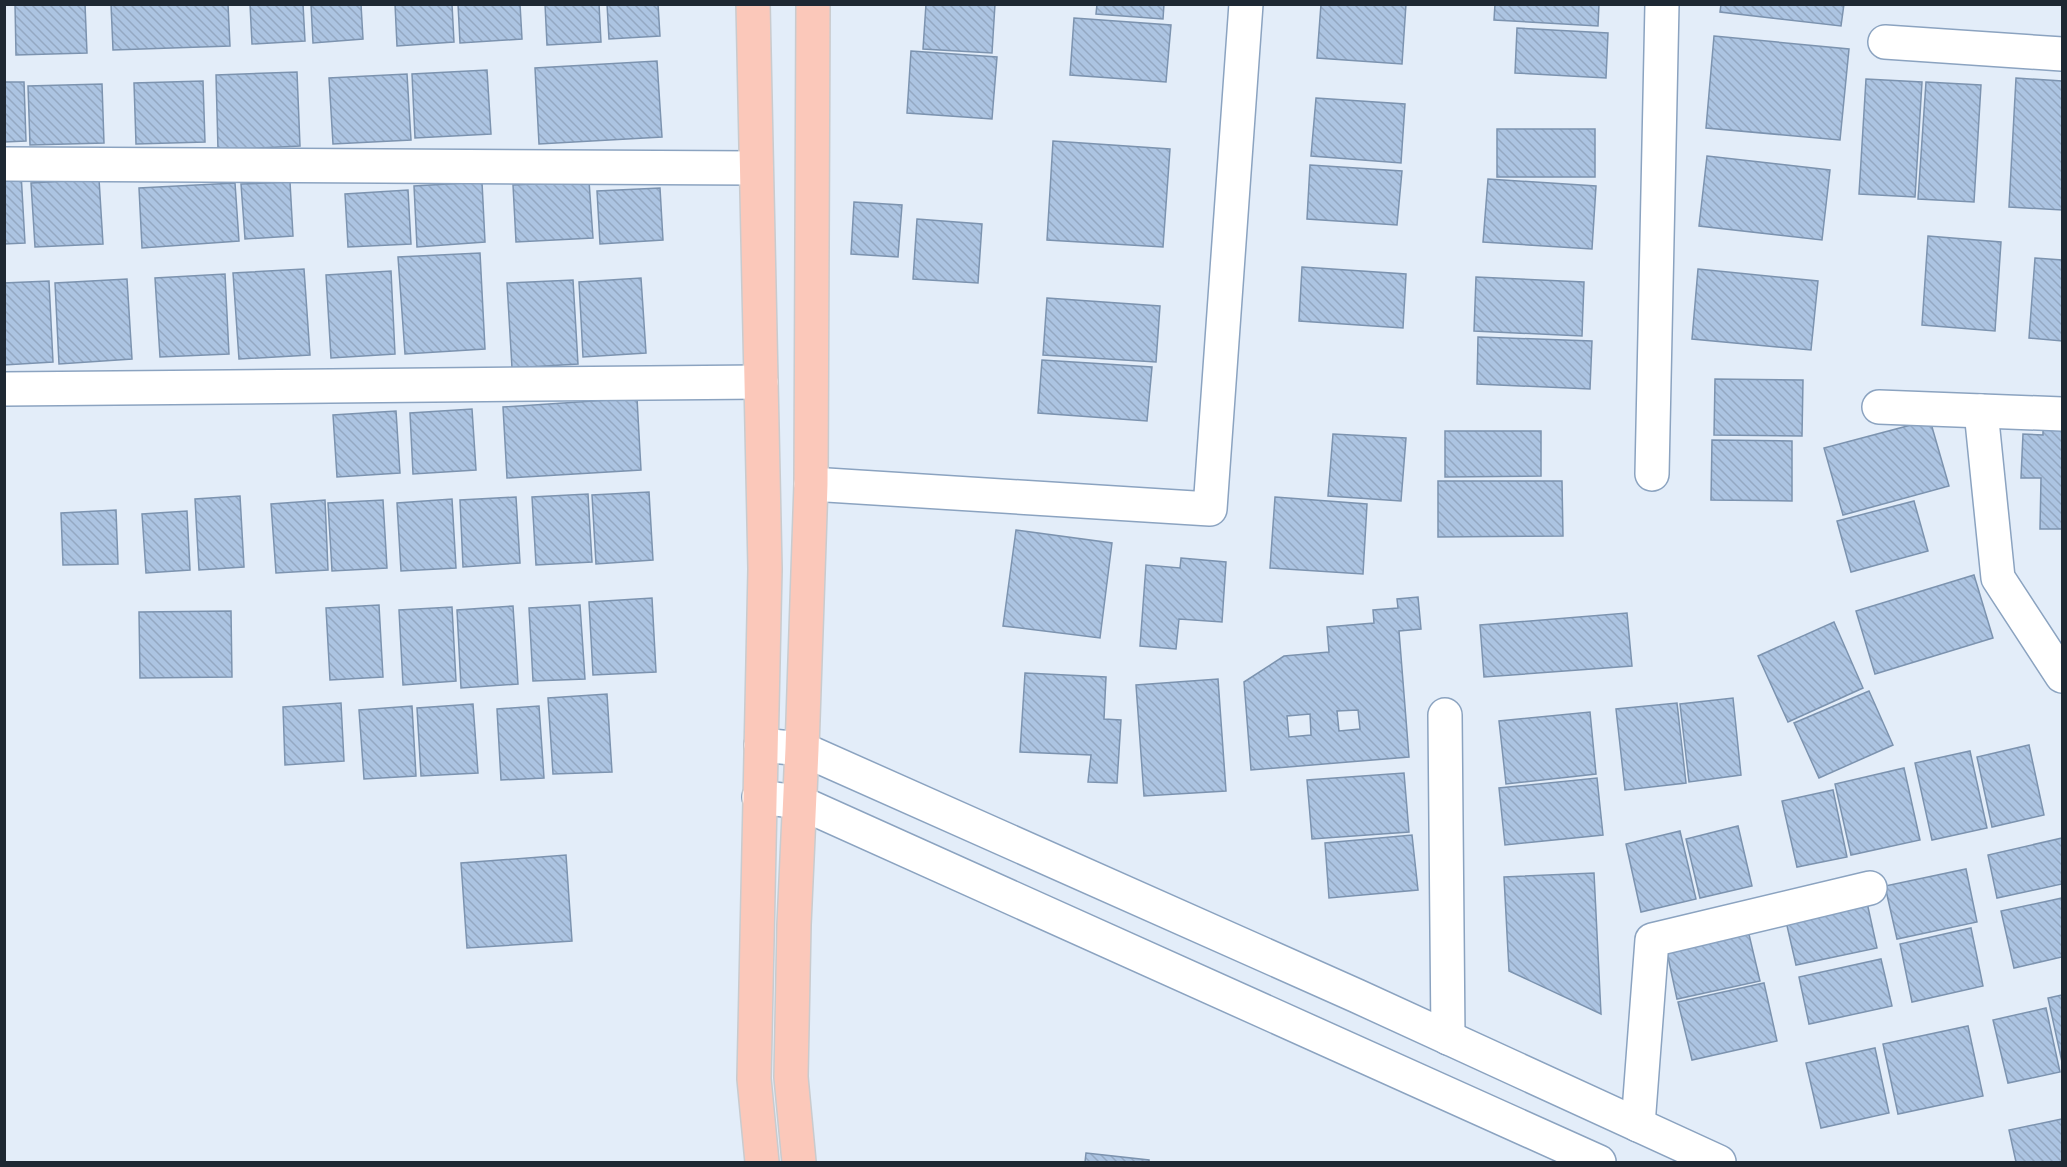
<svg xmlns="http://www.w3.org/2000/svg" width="2067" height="1167" viewBox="0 0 2067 1167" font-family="'Asap Condensed',sans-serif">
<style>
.building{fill:url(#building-back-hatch);stroke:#7c93af;stroke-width:1.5;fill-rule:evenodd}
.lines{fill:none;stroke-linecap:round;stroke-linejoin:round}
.street-casing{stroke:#8ba3c0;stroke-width:36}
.secondary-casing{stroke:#8ba3c0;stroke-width:36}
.primary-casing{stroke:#c9cbce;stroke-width:36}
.street{stroke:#fff;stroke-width:33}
.secondary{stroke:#fff;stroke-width:33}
.primary{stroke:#fbc8ba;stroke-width:33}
</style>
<defs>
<pattern id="building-back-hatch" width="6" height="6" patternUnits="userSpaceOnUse" patternTransform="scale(1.5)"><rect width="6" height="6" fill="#acc4e2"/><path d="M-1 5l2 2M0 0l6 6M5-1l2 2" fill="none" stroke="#94a8c2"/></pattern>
</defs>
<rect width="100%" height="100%" fill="#e3edf9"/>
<g class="building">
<polygon points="15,4 85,4 87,53 16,55"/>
<polygon points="111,4 228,4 230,46 113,50"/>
<polygon points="250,4 303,4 305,41 252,44"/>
<polygon points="311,4 361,4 363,39 313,43"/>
<polygon points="395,4 452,4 454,42 397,46"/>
<polygon points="458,4 520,4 522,39 460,43"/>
<polygon points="545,4 599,4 601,42 547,45"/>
<polygon points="607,4 658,4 660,36 609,39"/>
<polygon points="926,4 995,4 992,53 923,49"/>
<polygon points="1097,4 1164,4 1163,19 1096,14"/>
<polygon points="1321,4 1406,4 1402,64 1317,58"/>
<polygon points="1495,4 1599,4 1598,26 1494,20"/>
<polygon points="1721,4 1844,4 1841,26 1720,12"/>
<polygon points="1074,18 1171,25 1166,82 1070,75"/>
<polygon points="1517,28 1608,33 1606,78 1515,73"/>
<polygon points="1714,36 1849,49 1840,140 1706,128"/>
<polygon points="911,51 997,57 992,119 907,113"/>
<polygon points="657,61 662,137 539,144 535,68"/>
<polygon points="487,70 491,134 415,138 412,74"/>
<polygon points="297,72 300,146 218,150 216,75"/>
<polygon points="407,74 411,140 333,144 329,78"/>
<polygon points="2016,78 2062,81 2062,210 2009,207"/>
<polygon points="1866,79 1922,82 1915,197 1859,194"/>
<polygon points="203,81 205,142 136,144 134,83"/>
<polygon points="4,82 24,82 26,141 4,142"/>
<polygon points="1926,82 1981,85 1974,202 1918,199"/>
<polygon points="102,84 104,143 30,145 28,86"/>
<polygon points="1316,98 1405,104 1401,163 1311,156"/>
<rect x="1497" y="129" width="98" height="48"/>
<polygon points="1053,141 1170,149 1163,247 1047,240"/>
<polygon points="1707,156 1830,170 1822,240 1699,226"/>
<polygon points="1310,165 1402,171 1397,225 1307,219"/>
<polygon points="21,173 25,243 4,244 4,174"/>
<polygon points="99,179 103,244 35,247 31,183"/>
<polygon points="1488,179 1596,186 1592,249 1483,242"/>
<polygon points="589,181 593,238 516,242 513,185"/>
<polygon points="290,182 293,236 245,239 241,184"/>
<polygon points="482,182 485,242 417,247 414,186"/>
<polygon points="235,183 239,241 142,248 139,188"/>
<polygon points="660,188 663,240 600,244 597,191"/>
<polygon points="408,190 411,244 348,247 345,194"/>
<polygon points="854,202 902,205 898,257 851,254"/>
<polygon points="917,219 982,224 978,283 913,279"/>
<polygon points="1928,236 2001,242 1995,331 1922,325"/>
<polygon points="480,253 485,349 405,354 398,257"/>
<polygon points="2035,258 2062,260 2062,341 2029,338"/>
<polygon points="1302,267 1406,274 1403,328 1299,321"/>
<polygon points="304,269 310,355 239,359 233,273"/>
<polygon points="1698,269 1818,281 1811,350 1692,339"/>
<polygon points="391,271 395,354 331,358 326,275"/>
<polygon points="225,274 229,354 160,357 155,278"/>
<polygon points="1476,277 1584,282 1582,336 1474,331"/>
<polygon points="641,278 646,353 583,357 579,282"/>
<polygon points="127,279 132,359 59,364 55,283"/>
<polygon points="573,280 578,364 512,368 507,283"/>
<polygon points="49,281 53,362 4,365 4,283"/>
<polygon points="1047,298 1160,306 1156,362 1043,355"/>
<polygon points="1478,337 1592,341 1590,389 1477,384"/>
<polygon points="1042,360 1152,367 1147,421 1038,413"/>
<polygon points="1715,379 1803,380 1802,436 1714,435"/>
<polygon points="637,398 641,470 507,478 503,407"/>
<polygon points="472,409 476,470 413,474 410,413"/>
<polygon points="396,411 400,473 337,477 333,415"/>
<polygon points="1930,420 1949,486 1843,515 1824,448"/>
<polygon points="2043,428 2062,429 2062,529 2040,529 2041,478 2021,478 2023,434 2043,435"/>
<polygon points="1445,431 1541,431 1541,476 1445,477"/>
<polygon points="1333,434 1406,438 1401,501 1328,496"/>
<polygon points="1712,440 1792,441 1792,501 1711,500"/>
<polygon points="1438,481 1562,481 1563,536 1438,537"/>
<polygon points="649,492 653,560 596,564 592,495"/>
<polygon points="588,494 592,562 536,565 532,497"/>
<polygon points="240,496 244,567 199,570 195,499"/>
<polygon points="516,497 520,563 463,567 460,500"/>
<polygon points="1275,497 1367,504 1363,574 1270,568"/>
<polygon points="452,499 456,568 401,571 397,503"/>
<polygon points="325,500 328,570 276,573 271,504"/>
<polygon points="383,500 387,568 332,571 328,503"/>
<polygon points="1914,501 1928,551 1851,572 1837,521"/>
<polygon points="116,510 118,564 63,565 61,513"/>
<polygon points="187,511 190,570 146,573 142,514"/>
<polygon points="1016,530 1112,543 1100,638 1003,626"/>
<polygon points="1181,558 1226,562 1222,622 1179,619 1176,649 1140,646 1146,565 1180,568"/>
<polygon points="1974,575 1993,638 1875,674 1856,611"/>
<path d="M1418,597l3,32 -22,2 10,126 -158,13 -7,-88 40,-26 45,-4 -2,-25 47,-4 -1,-13 25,-2 -1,-9zM1358,710l2,19 -21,2 -2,-20zM1310,714l1,21 -22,2 -2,-21z"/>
<polygon points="652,598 656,672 593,675 589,602"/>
<polygon points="379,605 383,677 330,680 326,608"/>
<polygon points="580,605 585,679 533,681 529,608"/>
<polygon points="513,606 518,684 461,688 457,610"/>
<polygon points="452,607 456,681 403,685 399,610"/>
<polygon points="231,611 232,677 140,678 139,612"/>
<polygon points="1627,613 1632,666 1484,677 1480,625"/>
<polygon points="1834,622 1863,688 1788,722 1758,656"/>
<polygon points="1025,673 1106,677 1104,719 1121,720 1117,783 1088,782 1091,755 1020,752"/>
<polygon points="1218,679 1226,791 1144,796 1136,685"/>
<polygon points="1869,691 1893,745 1819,778 1794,723"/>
<polygon points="607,694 612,772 553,774 548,698"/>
<polygon points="1733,698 1741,775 1689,782 1680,704"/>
<polygon points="341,703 344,761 285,765 283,707"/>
<polygon points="1677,703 1686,783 1625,790 1616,709"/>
<polygon points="473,704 478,773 421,776 417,708"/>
<polygon points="412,706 416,776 364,779 359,710"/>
<polygon points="539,706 544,778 501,780 497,709"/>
<polygon points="1590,712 1596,774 1506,784 1499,721"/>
<polygon points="2029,745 2044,815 1992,827 1977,757"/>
<polygon points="1970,751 1987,828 1932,840 1915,763"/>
<polygon points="1904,768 1920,840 1851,855 1835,784"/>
<polygon points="1404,773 1409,832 1312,839 1307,780"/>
<polygon points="1597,778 1603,835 1505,845 1499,788"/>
<polygon points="1833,790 1847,857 1797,867 1782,801"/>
<polygon points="1738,826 1752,886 1700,898 1686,839"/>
<polygon points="1680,831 1696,899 1641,912 1626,844"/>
<polygon points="1412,835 1418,890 1329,898 1325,843"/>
<polygon points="2062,838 2062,884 1997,898 1988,855"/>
<polygon points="566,855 572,941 467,948 461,863"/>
<polygon points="1966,869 1977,922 1897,939 1885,886"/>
<polygon points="1594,873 1601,1014 1509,971 1504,877"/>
<polygon points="1866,898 1877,948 1796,965 1785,917"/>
<polygon points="2062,898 2062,957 2014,968 2001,911"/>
<polygon points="1747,926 1760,981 1677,999 1665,943"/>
<polygon points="1971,928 1983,986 1912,1002 1900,944"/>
<polygon points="1881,959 1892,1006 1809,1024 1799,977"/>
<polygon points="1764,983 1777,1041 1692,1060 1678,1002"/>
<polygon points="2062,995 2062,1062 2048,998"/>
<polygon points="2046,1008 2060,1072 2008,1083 1993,1020"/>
<polygon points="1968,1026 1983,1096 1898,1114 1883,1044"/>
<polygon points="1875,1048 1889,1113 1821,1128 1806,1063"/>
<polygon points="2062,1119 2062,1162 2016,1162 2009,1130"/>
<polygon points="1086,1153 1149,1160 1149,1162 1085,1162"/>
</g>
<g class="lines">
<g class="street-casing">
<g id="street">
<polyline points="1885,42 2062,54"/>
<polyline points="4,164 756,168"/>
<polyline points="4,389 761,382"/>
<polyline points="1879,407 2062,414"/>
<polyline points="1981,411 1998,578 2062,676"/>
<polyline points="1652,474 1662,4"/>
<polyline points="811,484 1210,509 1246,4"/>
<polyline points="1445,715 1448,1038"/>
<polyline points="1638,1125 1652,940 1870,888"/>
</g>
</g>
<g class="secondary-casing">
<g id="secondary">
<polyline points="761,745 802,749 1357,996 1719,1162"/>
<polyline points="759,797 799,802 1599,1162"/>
</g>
</g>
<g class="primary-casing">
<g id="primary">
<polyline points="753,4 765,569 754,1079 762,1162"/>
<polyline points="799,1162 791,1077 794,925 802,749 811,484 813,4"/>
</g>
</g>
<use href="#street" class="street"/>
<use href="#secondary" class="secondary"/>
<use href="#primary" class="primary"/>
</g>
<rect width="2067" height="1167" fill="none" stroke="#1e2833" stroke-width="12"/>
</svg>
